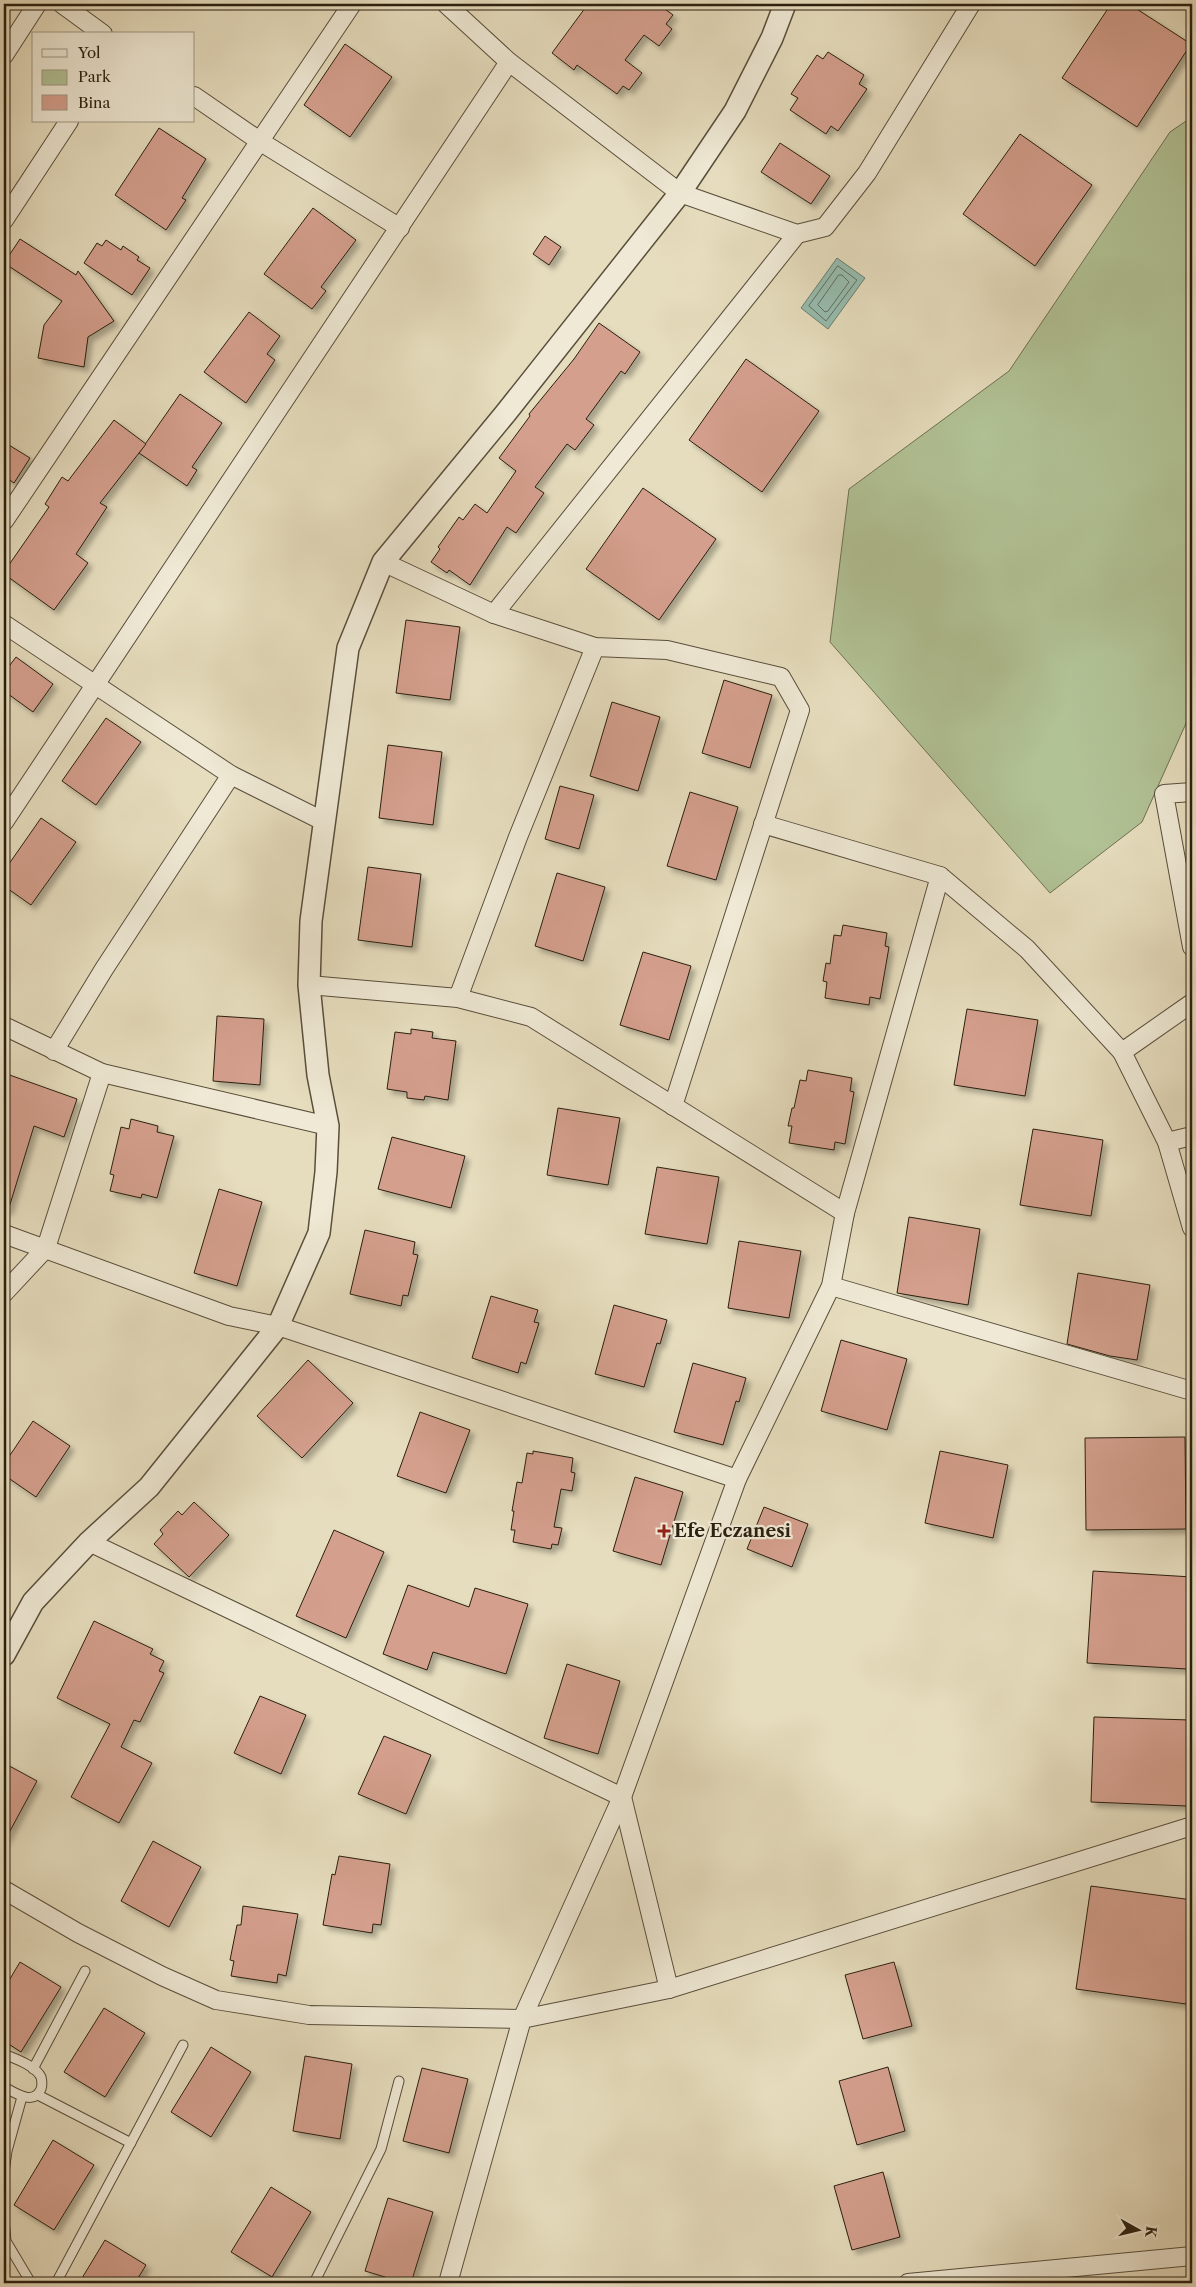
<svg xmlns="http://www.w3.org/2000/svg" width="1196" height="2287" viewBox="0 0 1196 2287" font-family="'Libre Caslon Text',serif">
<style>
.green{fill:#b1c295;stroke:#6e7052}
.water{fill:#96bcae;stroke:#6b7d6e}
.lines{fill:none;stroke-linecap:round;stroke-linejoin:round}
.shore{stroke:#606e5e;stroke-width:1}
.building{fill:#d49f8d;stroke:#2a1f0f;filter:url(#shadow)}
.service-casing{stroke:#594e3b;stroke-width:11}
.minor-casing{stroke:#594e3b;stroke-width:20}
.tertiary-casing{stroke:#594e3b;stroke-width:24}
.service{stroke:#efe9d5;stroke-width:9}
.minor{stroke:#efe9d5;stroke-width:18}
.tertiary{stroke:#efe9d5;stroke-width:21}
.poi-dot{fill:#8f2418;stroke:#efe9d5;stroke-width:2}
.labels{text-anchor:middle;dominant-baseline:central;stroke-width:4.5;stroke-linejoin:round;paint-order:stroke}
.poi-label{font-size:18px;font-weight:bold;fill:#2a1f0f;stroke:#efe9d5;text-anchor:start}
</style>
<defs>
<filter id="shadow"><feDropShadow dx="4.5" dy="4.5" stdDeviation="2.5" flood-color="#0004"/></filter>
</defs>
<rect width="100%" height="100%" fill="#e6ddbe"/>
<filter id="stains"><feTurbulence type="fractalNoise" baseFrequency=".004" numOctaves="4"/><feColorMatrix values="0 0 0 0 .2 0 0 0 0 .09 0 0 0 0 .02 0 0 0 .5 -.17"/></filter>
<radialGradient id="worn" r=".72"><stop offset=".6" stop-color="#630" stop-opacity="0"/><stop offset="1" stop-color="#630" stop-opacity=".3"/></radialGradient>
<polygon class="green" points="1192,117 1192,710 1142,822 1050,893 830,642 849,489 1009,371 1170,132"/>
<polygon class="water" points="837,258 865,278 828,329 801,308"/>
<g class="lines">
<g class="shore">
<polygon points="838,266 857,280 826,321 809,306"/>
<polygon points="839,275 842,275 849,282 828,311 825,312 818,305"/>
</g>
</g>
<g class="building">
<polygon points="588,4 658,4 673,15 666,24 672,29 659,46 644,35 625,60 642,73 629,90 623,86 617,94 577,65 574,70 552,53"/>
<polygon points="1111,4 1129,4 1191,44 1137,127 1062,78"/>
<polygon points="345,44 392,77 350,137 304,105"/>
<polygon points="828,52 864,75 859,84 867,89 838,131 831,126 826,134 790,110 798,98 791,94 817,55 823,59"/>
<polygon points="159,128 206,159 182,198 186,200 166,230 115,195"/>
<polygon points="1020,134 1092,185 1035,266 963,214"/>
<polygon points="780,143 830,176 811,204 761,172"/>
<polygon points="313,208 356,240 321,287 326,291 312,309 264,274"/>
<polygon points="545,236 561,247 549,265 533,254"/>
<polygon points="20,239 76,275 78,271 114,321 88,337 84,367 38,358 44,325 62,301 4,263"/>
<polygon points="106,240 121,250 123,246 139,257 137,260 150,268 132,295 84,263 97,243 102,246"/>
<polygon points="249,312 280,336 267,354 275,360 246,403 204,372"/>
<polygon points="599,323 640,352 625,374 621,371 586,419 594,425 575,450 567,444 535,487 544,493 516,533 507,527 470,585 449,570 447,573 431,562 440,549 438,547 459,517 463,520 475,504 487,513 516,471 499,458 530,416 529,414 574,359"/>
<polygon points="746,359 819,411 762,492 689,440"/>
<polygon points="180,394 222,423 192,467 197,470 187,486 139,453"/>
<polygon points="114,420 146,444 100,503 107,507 76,554 88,563 54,610 4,574 4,572 49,507 45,504 62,477 68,481"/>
<polygon points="4,442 30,458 14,483 4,476"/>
<polygon points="643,488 716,539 659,620 586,569"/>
<polygon points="406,620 460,627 450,700 396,693"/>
<polygon points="16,657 53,684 33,712 4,691 4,673"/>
<polygon points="724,680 772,695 750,768 702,753"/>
<polygon points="612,702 660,717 638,791 590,776"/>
<polygon points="106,718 141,742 96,805 62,781"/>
<polygon points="388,745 442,752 433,825 379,818"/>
<polygon points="560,786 594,795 579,849 545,839"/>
<polygon points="690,792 738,807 716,880 667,866"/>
<polygon points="41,818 76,842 31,905 4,886 4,871"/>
<polygon points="368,867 421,874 412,947 358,940"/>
<polygon points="557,873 605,887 583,961 535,946"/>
<polygon points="843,925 887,933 885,946 889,947 880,999 870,997 869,1005 825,998 827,982 823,981 826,963 830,964 834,935 841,936"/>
<polygon points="643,952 691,966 669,1040 620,1025"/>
<polygon points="967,1009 1038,1020 1025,1096 954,1085"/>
<polygon points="217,1016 264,1019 260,1085 213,1081"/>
<polygon points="411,1029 433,1032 432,1038 456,1041 448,1100 425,1096 424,1100 407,1098 407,1092 387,1089 395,1032 411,1034"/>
<polygon points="808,1070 852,1078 850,1091 854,1092 845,1144 835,1142 834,1150 789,1143 792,1126 788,1126 792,1108 794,1108 800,1080 806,1081"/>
<polygon points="4,1073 77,1099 64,1137 34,1126 8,1211 4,1210"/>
<polygon points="558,1108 620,1118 608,1185 547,1175"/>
<polygon points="131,1119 158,1126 157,1132 174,1136 157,1198 142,1194 141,1198 110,1191 114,1175 110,1174 121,1127 129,1129"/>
<polygon points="1033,1129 1103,1140 1091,1216 1020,1205"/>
<polygon points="392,1137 465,1156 451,1208 378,1189"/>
<polygon points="657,1167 719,1177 707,1244 645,1234"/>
<polygon points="219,1189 262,1202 237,1286 194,1273"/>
<polygon points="909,1217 980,1229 968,1305 897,1293"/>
<polygon points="365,1230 415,1242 413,1254 418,1255 408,1296 403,1295 401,1306 350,1294"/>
<polygon points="739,1241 801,1251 789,1318 728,1308"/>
<polygon points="1078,1273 1150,1285 1137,1360 1110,1356 1067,1344"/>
<polygon points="491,1296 538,1310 534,1322 539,1323 526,1364 521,1362 518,1373 472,1358"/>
<polygon points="614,1305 667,1320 660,1344 657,1343 644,1387 595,1374"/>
<polygon points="841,1340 907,1359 887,1430 821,1411"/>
<polygon points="308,1360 353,1403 302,1458 257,1416"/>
<polygon points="693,1363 746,1378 739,1402 736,1401 723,1445 674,1432"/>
<polygon points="420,1412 470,1430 446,1493 397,1476"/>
<polygon points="33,1421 70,1446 36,1497 4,1475 4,1464"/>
<polygon points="1185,1437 1186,1529 1086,1530 1085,1438"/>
<polygon points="533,1451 573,1458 571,1472 575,1473 572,1491 561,1489 554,1527 562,1528 558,1545 552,1544 551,1549 513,1542 515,1530 511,1530 514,1511 512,1511 517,1482 522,1483 527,1453 533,1454"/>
<polygon points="940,1451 1008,1465 993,1538 925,1523"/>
<polygon points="635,1477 683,1492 661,1565 613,1551"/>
<polygon points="194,1502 229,1535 189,1577 154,1544 163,1534 160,1530 178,1511 182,1515"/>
<polygon points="764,1507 808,1524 792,1567 747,1549"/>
<polygon points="334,1530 384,1552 346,1638 296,1616"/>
<polygon points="1093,1571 1192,1577 1187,1669 1087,1663"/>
<polygon points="408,1585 469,1607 475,1588 528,1604 506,1674 433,1652 427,1670 383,1654"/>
<polygon points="94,1621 153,1649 150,1654 164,1661 159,1671 164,1673 140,1722 134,1720 121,1747 152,1763 119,1823 71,1797 110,1724 57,1698"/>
<polygon points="567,1664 620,1681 598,1754 544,1738"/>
<polygon points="260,1696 306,1715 281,1774 234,1753"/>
<polygon points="1094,1717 1190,1720 1187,1806 1091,1802"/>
<polygon points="384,1736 431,1755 406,1814 358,1794"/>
<polygon points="4,1763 37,1781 4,1842"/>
<polygon points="153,1841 201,1867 169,1927 121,1901"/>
<polygon points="339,1856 390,1864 381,1925 373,1924 372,1933 323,1925 332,1874 335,1875"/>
<polygon points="1091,1886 1192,1900 1192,1962 1186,2004 1076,1989"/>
<polygon points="243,1906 298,1914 286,1976 278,1974 277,1983 231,1976 234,1961 230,1960 237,1925 241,1925"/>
<polygon points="20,1962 61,1987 21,2052 4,2041 4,1989"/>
<polygon points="894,1962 912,2026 863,2039 845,1975"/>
<polygon points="104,2008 145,2033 105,2097 64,2072"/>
<polygon points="211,2047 251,2072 211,2137 171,2112"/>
<polygon points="305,2056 352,2064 340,2139 293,2131"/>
<polygon points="888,2067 905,2131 857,2145 839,2081"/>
<polygon points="422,2068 468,2079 449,2153 403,2141"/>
<polygon points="53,2140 94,2165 54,2230 14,2205"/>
<polygon points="883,2172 900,2237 852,2250 834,2186"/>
<polygon points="271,2187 311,2212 272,2277 231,2252"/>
<polygon points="388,2198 433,2212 411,2283 405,2283 365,2271"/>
<polygon points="105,2240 146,2265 135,2283 79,2283"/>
</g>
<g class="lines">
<g class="service-casing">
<g id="service">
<path d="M4,2054c11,5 31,11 37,23 1,4 1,9 0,12 -7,17 -26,4 -37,-2"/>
<polyline points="33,2069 85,1971"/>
<polyline points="38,2095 131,2143"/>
<polyline points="4,2172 7,2151 22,2097"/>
<polyline points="4,2220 6,2241 31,2283"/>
<polyline points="56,2283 183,2045"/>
<polyline points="314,2283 381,2149 399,2081"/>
</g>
</g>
<g class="minor-casing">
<g id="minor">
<polyline points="62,4 103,34"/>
<polyline points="446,4 509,62 680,193 797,234 825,227 867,173 971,4"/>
<polyline points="4,55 37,4"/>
<polyline points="194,96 261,142 400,228"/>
<polyline points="4,220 69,121"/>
<polyline points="4,521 352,4"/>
<polyline points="383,562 494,614 595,647 667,650 781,677 800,710 673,1106"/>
<polyline points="494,614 797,234"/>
<polyline points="4,624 231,775 323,821"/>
<polyline points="1192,792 1164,794 1192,947"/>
<polyline points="4,822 509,62"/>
<polyline points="763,824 940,876 1027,949 1122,1052 1167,1142 1192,1228"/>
<polyline points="309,985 458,998 531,1017 845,1213"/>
<polyline points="458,998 518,837 595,647"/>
<polyline points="4,1026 102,1073 328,1126"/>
<polyline points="54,1051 104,969 231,775"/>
<polyline points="1122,1052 1192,1003"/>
<polyline points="1167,1142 1192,1136"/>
<polyline points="4,1234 229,1316 278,1326 737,1479"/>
<polyline points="831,1286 1192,1391"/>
<polyline points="4,1293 46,1248 102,1073"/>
<polyline points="89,1542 622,1797 669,1989"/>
<polyline points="4,1890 78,1933 162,1976 216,2000 309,2015 522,2019 669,1989 1192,1826"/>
<polyline points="448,2283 522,2019 622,1797 737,1479 831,1286 845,1213 940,876"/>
<polyline points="908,2283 1192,2256"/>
</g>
</g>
<g class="tertiary-casing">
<polyline id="tertiary" points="4,1655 33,1602 89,1542 149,1487 278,1326 319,1233 326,1172 328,1126 318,1075 309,985 311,921 348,648 383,562 505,414 680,193 735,111 772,38 785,4"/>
</g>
<use href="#service" class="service"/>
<use href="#minor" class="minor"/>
<use href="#tertiary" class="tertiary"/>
</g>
<path class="poi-dot" d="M661.5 1523.5h5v5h5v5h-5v5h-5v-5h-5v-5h5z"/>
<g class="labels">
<g class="poi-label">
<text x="674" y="1531">Efe Eczanesi</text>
</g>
</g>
<rect width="1196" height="2287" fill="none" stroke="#e6ddbe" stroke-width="20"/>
<rect x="5" y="5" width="1186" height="2277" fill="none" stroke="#2a1f0f" stroke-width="2.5"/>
<rect x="10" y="10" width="1176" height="2267" fill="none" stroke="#2a1f0f"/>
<rect x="32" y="32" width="162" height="90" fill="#efe9d5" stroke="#a09886"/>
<rect x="42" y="49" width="25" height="8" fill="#efe9d5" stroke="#a09886"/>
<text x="78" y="58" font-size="15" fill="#2a1f0f">Yol</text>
<rect x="42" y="70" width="25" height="15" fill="#b1c295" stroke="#a09886"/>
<text x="78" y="82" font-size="15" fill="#2a1f0f">Park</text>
<rect x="42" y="95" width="25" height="15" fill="#d49f8d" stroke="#a09886"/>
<text x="78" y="108" font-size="15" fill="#2a1f0f">Bina</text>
<g transform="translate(1138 2230) rotate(98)" stroke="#efe9d5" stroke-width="4" paint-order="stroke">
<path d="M0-4L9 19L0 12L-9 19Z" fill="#2a1f0f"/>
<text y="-8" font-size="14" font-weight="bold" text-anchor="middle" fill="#2a1f0f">K</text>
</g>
<rect width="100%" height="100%" filter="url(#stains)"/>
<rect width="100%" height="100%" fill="url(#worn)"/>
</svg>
